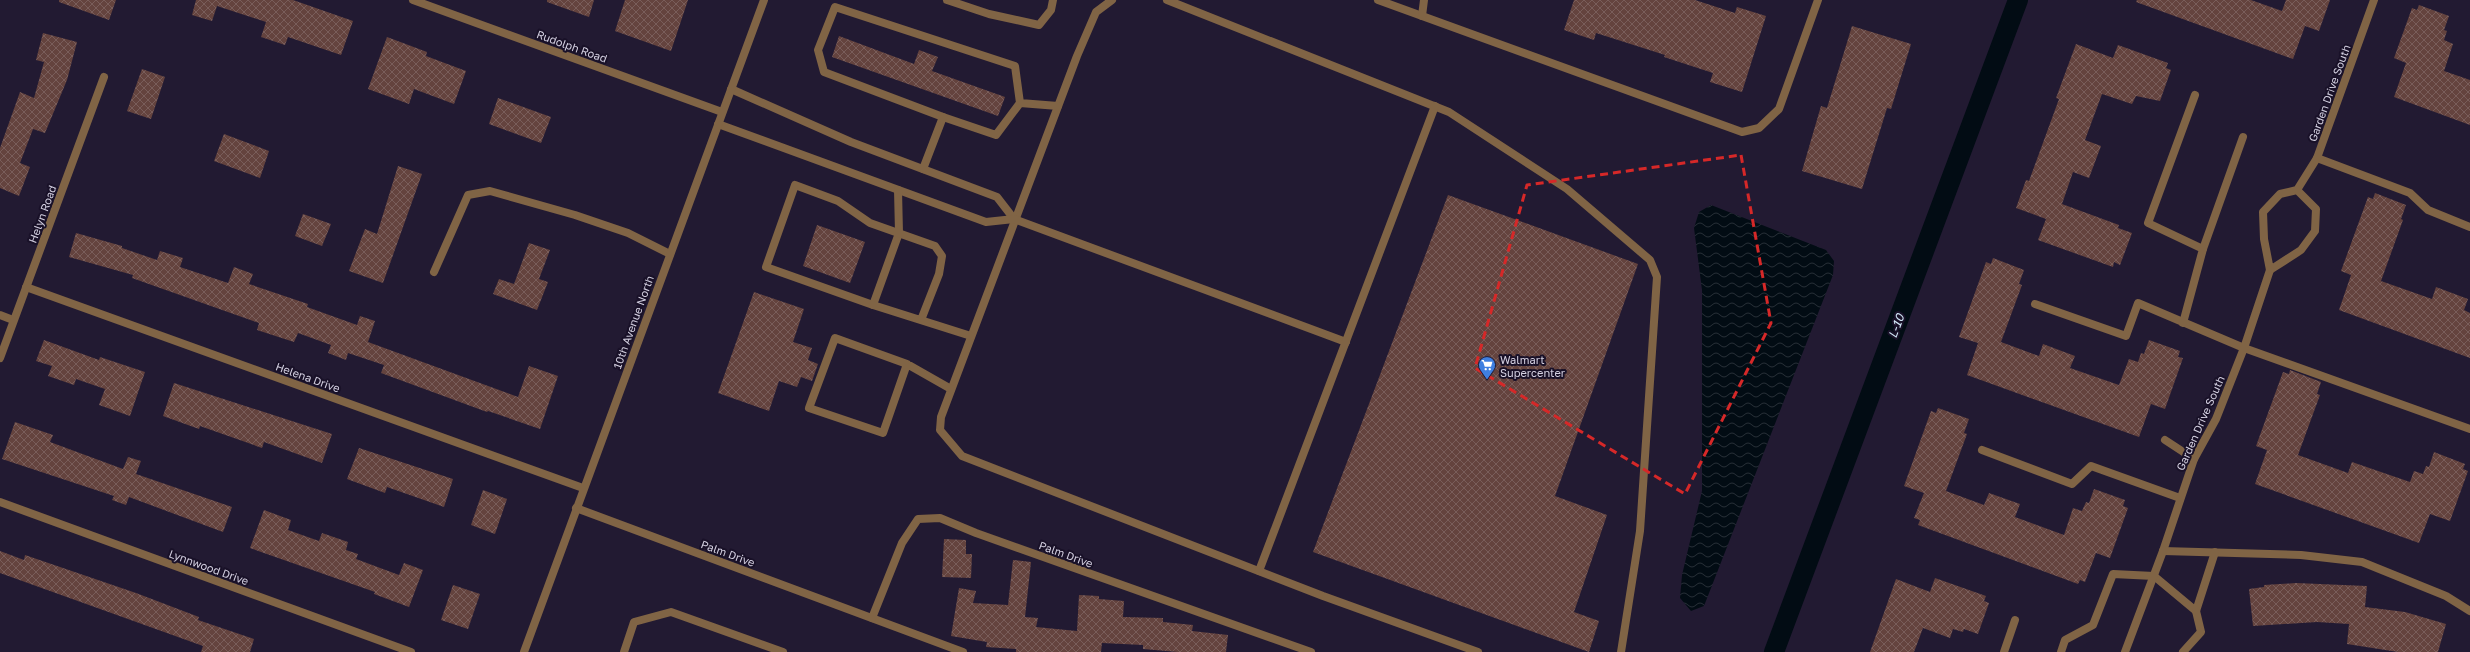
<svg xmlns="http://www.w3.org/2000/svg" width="2470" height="652" viewBox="0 0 2470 652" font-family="'Golos Text',sans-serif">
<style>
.water{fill:url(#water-waves)}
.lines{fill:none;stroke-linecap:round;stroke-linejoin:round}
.canal{stroke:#020c14;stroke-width:20}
.building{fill:url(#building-cross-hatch)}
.service{stroke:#806445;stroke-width:8}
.minor{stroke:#806445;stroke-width:8}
.tertiary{stroke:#806445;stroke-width:8}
.marked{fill:none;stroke:#d62828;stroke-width:3;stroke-dasharray:8 5;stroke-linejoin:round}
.labels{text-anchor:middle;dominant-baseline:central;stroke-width:4;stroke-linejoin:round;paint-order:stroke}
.street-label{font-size:11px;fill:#d4d0e1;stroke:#191128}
.poi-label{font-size:11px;fill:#d4d0e1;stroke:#191128;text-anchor:start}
.water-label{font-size:12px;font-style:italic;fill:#d1e7f7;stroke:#191128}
</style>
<defs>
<pattern id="water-waves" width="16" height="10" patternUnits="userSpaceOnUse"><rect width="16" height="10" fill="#020c14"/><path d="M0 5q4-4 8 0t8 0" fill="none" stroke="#262e36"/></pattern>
<pattern id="building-cross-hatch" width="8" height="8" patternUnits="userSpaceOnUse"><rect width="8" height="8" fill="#64433e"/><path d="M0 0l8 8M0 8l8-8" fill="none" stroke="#795d5a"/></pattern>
</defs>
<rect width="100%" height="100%" fill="#221a32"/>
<polygon class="water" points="1711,205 1826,250 1834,261 1833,275 1704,606 1691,611 1680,598 1682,575 1702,491 1702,290 1694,228 1699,212"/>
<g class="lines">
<polyline class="canal" points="1774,652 2018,0"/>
</g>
<g class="building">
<polygon points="59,0 116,0 109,20 59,2"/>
<polygon points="196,0 293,0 353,21 341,55 288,37 285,45 261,37 266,22 217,6 212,21 192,15"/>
<polygon points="547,0 594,0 589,17 547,2"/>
<polygon points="625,0 688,0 671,51 615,31"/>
<polygon points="1574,0 1695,0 1735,13 1737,7 1766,16 1742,92 1710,82 1713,73 1664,57 1665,55 1596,33 1594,40 1564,30"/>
<polygon points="2137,0 2251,0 2282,11 2286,0 2330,0 2319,31 2305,26 2293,59 2136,2"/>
<polygon points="2419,5 2449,16 2444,30 2447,31 2444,40 2453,44 2444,71 2470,80 2470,125 2394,97 2406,63 2394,58 2412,8 2417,10"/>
<polygon points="1852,26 1911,44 1891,109 1887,108 1862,189 1802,171 1821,106 1827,108"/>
<polygon points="43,33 77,42 67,80 45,133 33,129 20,163 30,167 19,196 0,188 0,148 20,92 34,98 44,62 36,60"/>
<polygon points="839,36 914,64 919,50 938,57 932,71 1005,97 998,116 832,57"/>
<polygon points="387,37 427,52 426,56 466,71 454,104 414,89 409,104 368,89"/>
<polygon points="2076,44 2113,58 2118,45 2168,63 2166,68 2171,70 2160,101 2136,96 2132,104 2102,94 2085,140 2101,146 2089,178 2073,172 2062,204 2119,225 2118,228 2132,233 2120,265 2114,262 2113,267 2038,240 2046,219 2016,208 2026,180 2029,181 2059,99 2056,98"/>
<polygon points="142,69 165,77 151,119 127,111"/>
<polygon points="498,98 551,117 541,143 489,124"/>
<polygon points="224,134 269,151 260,178 214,161"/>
<polygon points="398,166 422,174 383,283 349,271 365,229 377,234"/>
<polygon points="2375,193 2406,205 2401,219 2403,220 2381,281 2432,299 2436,287 2468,299 2464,310 2470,313 2470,358 2339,310 2351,275 2341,271 2368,197 2373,199"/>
<polygon points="1448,195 1638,264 1555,496 1607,515 1574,612 1599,621 1589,652 1313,552"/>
<polygon points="303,214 331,224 322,246 295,236"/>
<polygon points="817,225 865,242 850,283 803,266"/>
<polygon points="76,233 122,246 122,248 157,260 160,251 183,258 180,267 228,283 234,267 253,274 249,284 308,304 307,307 357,325 360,316 375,321 368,342 518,397 529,366 558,376 540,429 488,411 487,412 381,373 384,365 348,353 346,360 328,353 331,345 298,333 294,342 257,330 259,323 132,278 133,275 69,257"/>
<polygon points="529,243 550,250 539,279 548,282 537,310 493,294 499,279 514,284"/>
<polygon points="1993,258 2024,270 2019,284 2022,285 2001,342 2039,356 2043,344 2075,356 2070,368 2119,385 2129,359 2138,362 2141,353 2144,354 2149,340 2180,351 2178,357 2183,358 2165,409 2151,404 2139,437 1967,375 1978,343 1959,337 1986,262 1991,264"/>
<polygon points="754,292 804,309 793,342 812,348 808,360 818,364 812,381 801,377 797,387 779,381 769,411 718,393"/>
<polygon points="44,340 99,360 100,357 145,372 130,416 99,405 105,389 76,379 74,385 48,376 52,366 36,361"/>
<polygon points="2290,370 2321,382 2317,394 2320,395 2298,455 2348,473 2352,462 2410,482 2414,471 2423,474 2426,466 2429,467 2434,452 2465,464 2463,469 2468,471 2450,521 2430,514 2419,543 2255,484 2267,450 2256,446 2283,372 2289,374"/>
<polygon points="174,383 332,434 322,463 264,442 262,448 200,426 199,429 163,416"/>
<polygon points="1938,408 1969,419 1964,433 1967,434 1946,491 1984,505 1989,493 2020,504 2015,517 2064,535 2073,508 2082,511 2086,502 2089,503 2094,489 2125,500 2123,506 2128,508 2110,558 2096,553 2085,582 2080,580 2078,584 1918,525 1920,520 1914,518 1924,493 1904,486 1931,411 1936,413"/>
<polygon points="15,422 53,435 50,442 123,469 128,457 141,461 136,474 232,507 223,532 129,497 126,505 112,500 114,496 2,459"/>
<polygon points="359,448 453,479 444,507 387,487 385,493 347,479"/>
<polygon points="483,490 507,499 495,534 471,525"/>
<polygon points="264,510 291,520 288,530 319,541 322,533 348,542 346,550 358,554 356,559 399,575 404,563 423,570 409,607 374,594 375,592 250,548"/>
<polygon points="944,539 966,540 966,554 972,554 971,578 942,577"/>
<polygon points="0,551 24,560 25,555 136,593 199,617 198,620 254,639 250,652 201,652 203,646 0,573"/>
<polygon points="1013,560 1031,562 1025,617 1038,618 1036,627 1077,631 1079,595 1099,596 1099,599 1124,601 1123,617 1163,618 1163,622 1193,625 1192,631 1228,635 1226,652 1178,652 1143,649 1143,645 1102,643 1101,652 1016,652 1016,649 986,647 987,642 951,636 959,588 976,591 973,603 1008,605"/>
<polygon points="1935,578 1986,596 1984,601 1989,603 1978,634 1964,629 1963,632 1953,629 1950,638 1923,628 1914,652 1870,652 1896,579 1930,592"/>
<polygon points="2296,583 2367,586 2365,607 2405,612 2446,624 2438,652 2398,652 2347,644 2349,624 2317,622 2253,626 2249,589 2264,587 2264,585"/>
<polygon points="453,585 480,594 468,629 441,620"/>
</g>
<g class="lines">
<g class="service">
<polyline points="947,0 989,14 1039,25 1051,10 1053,0"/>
<polyline points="1112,0 1096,12 1077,56 941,417 940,430 962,456 1323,596 1478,652"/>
<polyline points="1167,0 1449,112 1567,189 1650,260 1657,277 1640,531 1621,652"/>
<polyline points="1378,0 1742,132 1759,128 1779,109 1818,0"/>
<polyline points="1422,16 1424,0"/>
<polyline points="731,89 851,142 997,197 1014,219"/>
<polyline points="1020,103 1015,66 835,7 818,50 824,72 943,117 996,135 1020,103 1058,106"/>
<polyline points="718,124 986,222 1014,219 1346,342"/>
<polyline points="2317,158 2410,193 2428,210 2470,227"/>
<polyline points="923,169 943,117"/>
<polyline points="2203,249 2243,137"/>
<polyline points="434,272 468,195 490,191 575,215 628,233 670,254"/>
<polyline points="2035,304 2126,336 2138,303 2244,348 2470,429"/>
<polyline points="873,305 899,233 898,190"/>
<polyline points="921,320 939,274 942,256 935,246 870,223 838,201 795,185 766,267 873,305 971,336"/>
<polyline points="2183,323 2203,249 2148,223 2195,95"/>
<polyline points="907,364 883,433 809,408 835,338 907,364 951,389"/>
<polyline points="2165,440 2194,459"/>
<polyline points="1982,450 2072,484 2091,466 2180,498"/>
<polyline points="2163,551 2301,555 2362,562 2446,596 2470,611"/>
<polyline points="1259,571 1435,106"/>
<polyline points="624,652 634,622 671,612 783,652"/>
<polyline points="2004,652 2015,620"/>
<polyline points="2061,652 2065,640 2093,625 2113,574 2154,576 2196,611"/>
<polyline points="2183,652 2201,632 2196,611 2215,552"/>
</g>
<g class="minor">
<polyline points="413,0 722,112"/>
<polyline points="2297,190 2316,209 2315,231 2301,250 2270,270 2264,239 2263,212 2280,194 2297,190 2317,158 2374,0"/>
<polyline points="26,287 583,488"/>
<polyline points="0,315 13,320"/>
<polyline points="0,358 104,77"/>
<polyline points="0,502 411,652"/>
<polyline points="576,508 963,652"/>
<polyline points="872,618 902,543 918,519 940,518 976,533 1311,652"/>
<polyline points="2125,652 2163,551 2194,459 2216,419 2244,348 2270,270"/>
</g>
<polyline class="tertiary" points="524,652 764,0"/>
</g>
<path class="marked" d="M1741,155l30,168 -86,171 -210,-126 52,-183z"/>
<defs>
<g id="supermarket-pin" transform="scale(0.9)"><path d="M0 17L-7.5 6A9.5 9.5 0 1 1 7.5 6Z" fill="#3f7fe0" stroke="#191128"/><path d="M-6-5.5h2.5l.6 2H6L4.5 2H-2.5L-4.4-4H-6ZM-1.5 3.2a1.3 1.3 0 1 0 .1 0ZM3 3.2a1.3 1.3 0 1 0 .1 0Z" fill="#fff"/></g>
</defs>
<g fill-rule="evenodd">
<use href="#supermarket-pin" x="1487" y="365"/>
</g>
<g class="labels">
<g class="street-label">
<text transform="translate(572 46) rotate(20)">Rudolph Road</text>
<text transform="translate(2329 93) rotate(-70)">Garden Drive South</text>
<text transform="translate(42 214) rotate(-70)">Helyn Road</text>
<text transform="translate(633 322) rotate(-70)">10th Avenue North</text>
<text transform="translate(308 377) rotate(20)">Helena Drive</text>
<text transform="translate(2200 423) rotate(-66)">Garden Drive South</text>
<text transform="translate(728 553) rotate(20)">Palm Drive</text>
<text transform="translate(1066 554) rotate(20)">Palm Drive</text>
<text transform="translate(209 567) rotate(20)">Lynnwood Drive</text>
</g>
<g class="poi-label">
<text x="1500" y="359">Walmart<tspan x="1500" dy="13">Supercenter</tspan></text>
</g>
<g class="water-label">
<text transform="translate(1896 326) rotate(-70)">L-10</text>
</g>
</g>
</svg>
